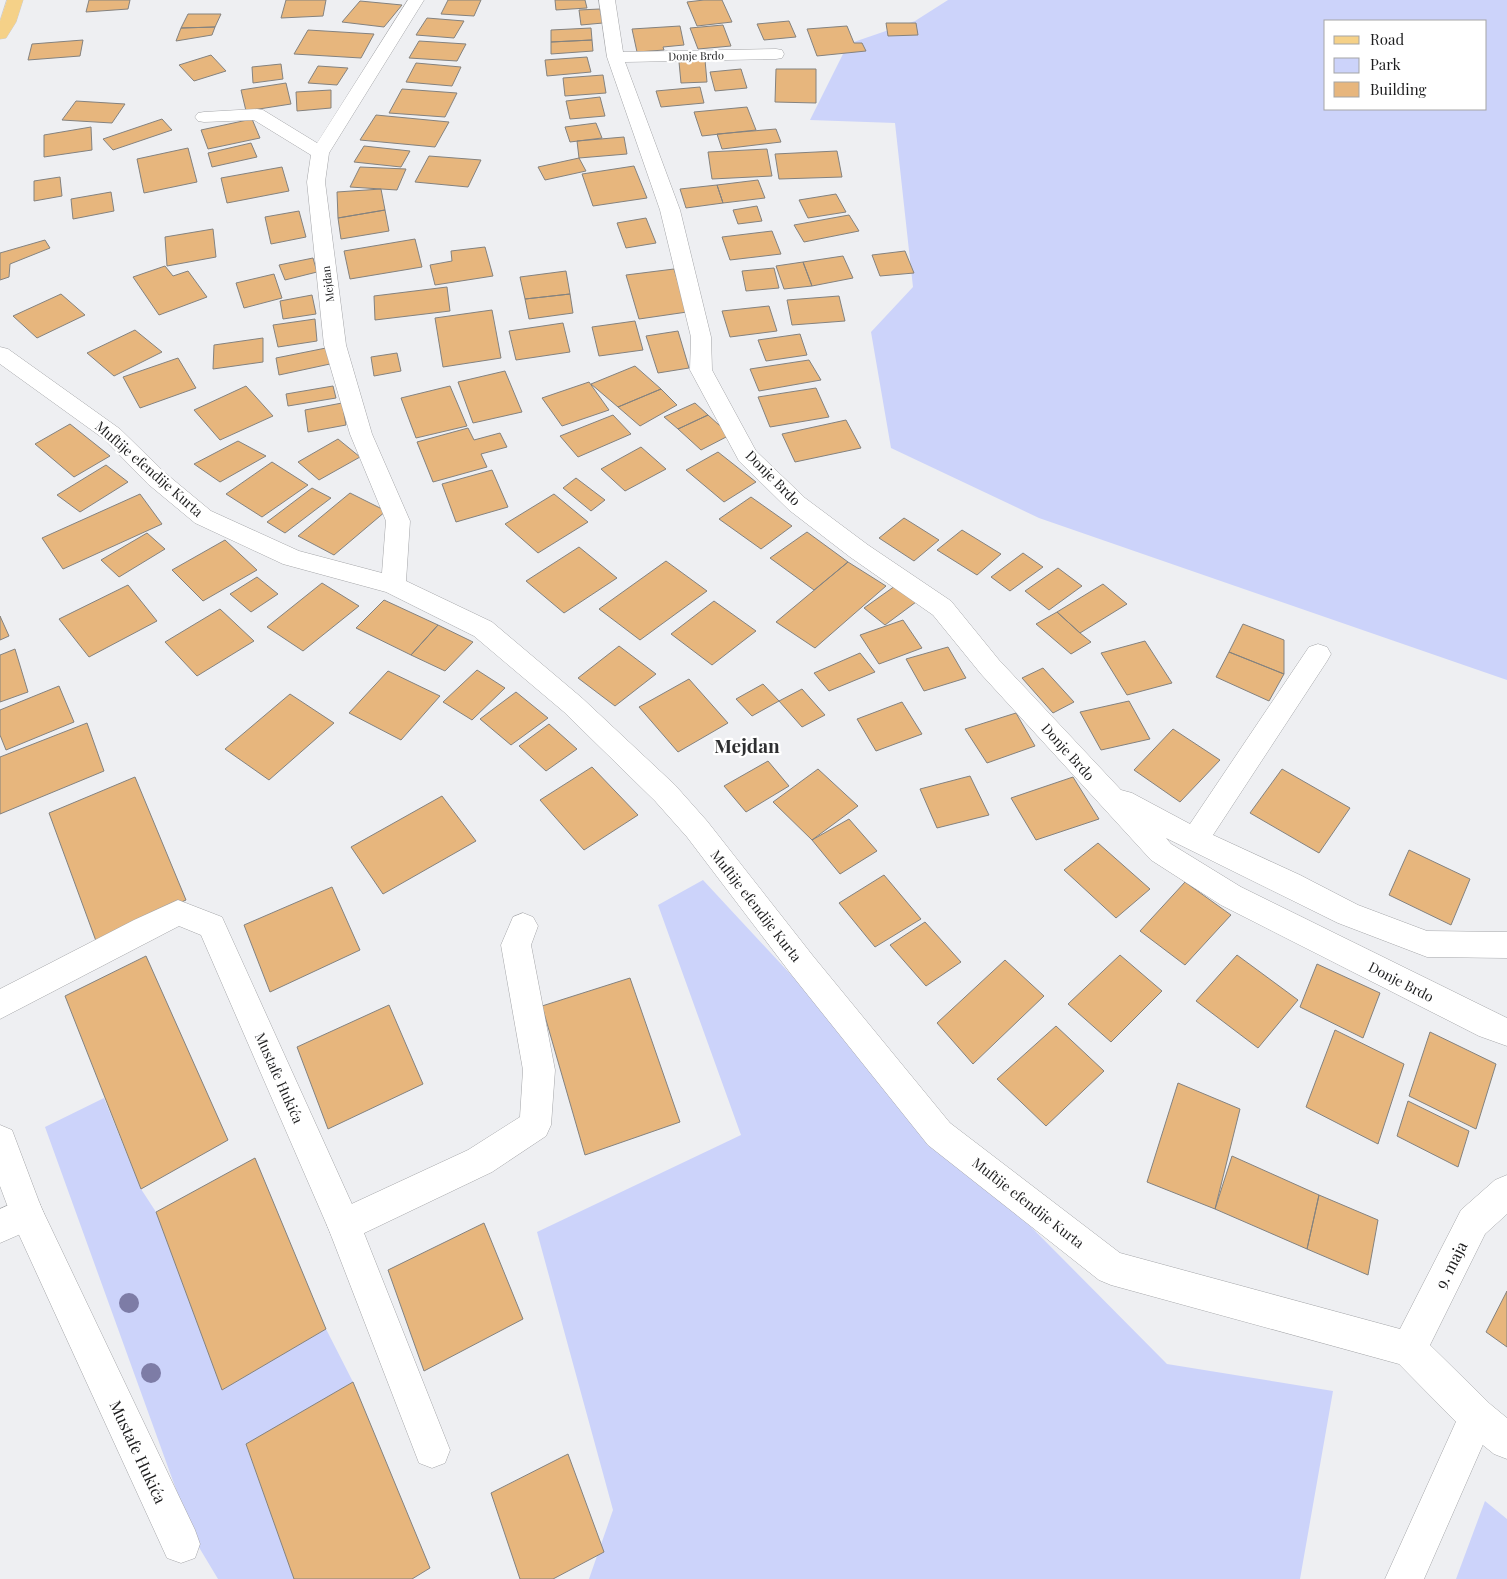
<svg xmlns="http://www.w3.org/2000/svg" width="1507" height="1579" font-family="'Playfair Display',serif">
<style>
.green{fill:#ccd3fa;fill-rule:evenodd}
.building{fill:#e7b67d;stroke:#84827f}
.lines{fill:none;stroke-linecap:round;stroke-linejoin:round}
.lane-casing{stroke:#a5a6a9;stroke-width:1}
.street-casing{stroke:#a5a6a9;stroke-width:1}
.primary-casing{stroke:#cdcdce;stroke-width:1}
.lane{fill:#fff;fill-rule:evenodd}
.street{fill:#fff;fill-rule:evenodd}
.primary{fill:#f5d188;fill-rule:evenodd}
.tree{fill:#7d7ca6}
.labels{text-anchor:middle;stroke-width:4.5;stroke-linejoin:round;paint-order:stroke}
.far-street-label{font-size:11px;fill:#1d1d1e;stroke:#fff}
.street-label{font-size:14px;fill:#1d1d1e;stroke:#fff}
.near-street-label{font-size:16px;fill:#1d1d1e;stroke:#fff}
.district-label{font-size:19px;font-weight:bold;fill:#2e2f31;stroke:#fff}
</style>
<rect width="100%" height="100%" fill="#eeeff2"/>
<path class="green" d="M948,0h559v680l-468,-162 -148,-70 -20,-116 42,-45 -18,-164 -85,-3 38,-76 67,-23zM1326,21h160v88h-160z
M703,880l236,254 228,230 166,27 -33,188h-711l24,-69 -76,-278 204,-97 -83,-230z
M104,1098l37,91 15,23 66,178 104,-61 27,53 -107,63 48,134h-76l-24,-40 -149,-412z
M1485,1501l22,18v60h-51z"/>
<path class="building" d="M89,0h41l-2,9 -42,3z
M286,0h40l-3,16 -42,2z
M448,0h33l-7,16 -33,-2z
M555,0h30l2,8 -31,2z
M704,0h18l10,22 -35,4 -10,-24z
M360,1l42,4 -18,22 -42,-5z
M600,9l3,14 -22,2 -2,-15z
M188,14h33l-6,13 -34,1z
M427,18l37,3 -10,17 -38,-3z
M789,21l7,16 -32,3 -7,-16z
M886,23h30l2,12 -30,1z
M723,25l8,21 -33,3 -8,-21z
M680,26l4,19 -21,2 1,3 -27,2 -5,-23z
M847,26l7,17h8l4,8 -49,5 -10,-27z
M215,27l-3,8 -36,6 5,-13z
M591,28l1,12 -41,2v-12z
M308,30l66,4 -13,24 -67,-4z
M83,40l-3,16 -52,4 4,-16z
M592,40l1,11 -42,3v-12z
M419,41l47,3 -9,17 -48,-3z
M211,55l15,16 -32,10 -15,-16z
M587,57l4,15 -44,4 -2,-16z
M705,60l2,22 -26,1 -2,-21z
M416,63l45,4 -9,19 -46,-4z
M281,64l2,15 -30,4 -1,-16z
M318,66l30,2 -11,17 -29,-2z
M741,69l6,19 -32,3 -5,-19z
M776,69h40v34l-41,-1z
M603,75l3,18 -41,3 -2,-18z
M286,83l5,21 -45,7 -5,-21z
M700,87l4,16 -43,4 -5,-16z
M402,89l55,4 -12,24 -56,-4z
M331,90v18l-34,3 -1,-19z
M600,97l5,19 -35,3 -4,-18z
M76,101l49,3 -13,19 -50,-3z
M747,107l9,23 -54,6 -8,-24z
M376,115l73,7 -14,25 -75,-7z
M162,119l10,11 -59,20 -10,-11z
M252,119l8,19 -52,11 -7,-19z
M596,123l6,15 -32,4 -5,-15z
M91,127l1,23 -48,7v-22z
M776,129l5,13 -59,7 -5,-15z
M624,137l3,17 -48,4 -2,-17z
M251,143l6,14 -45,10 -4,-14z
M364,146l46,5 -9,16 -47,-5z
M188,148l9,34 -53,11 -7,-34z
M767,149l5,27 -60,3 -4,-27z
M837,151l5,26 -63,2 -4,-25z
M429,156l52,4 -13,27 -53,-5z
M579,158l7,13 -41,9 -7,-13z
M634,166l13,32 -54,8 -11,-32z
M282,167l7,24 -62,12 -6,-25z
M360,167l46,2 -9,21 -47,-3z
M60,177l2,19 -28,5v-20z
M758,180l7,18 -42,5 -6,-18z
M717,185l6,18 -37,5 -6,-19z
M381,189l4,21 -47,8 -1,-26z
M111,192l3,19 -41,8 -2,-20z
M836,194l10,18 -38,6 -9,-18z
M757,206l5,15 -24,3 -5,-14z
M385,210l4,21 -48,8 -3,-21z
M299,211l7,26 -35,7 -6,-27z
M849,215l10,16 -55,11 -10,-17z
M646,218l10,25 -30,5 -9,-25z
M213,229l3,28 -49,9 -2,-29z
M772,231l9,23 -51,6 -8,-23z
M415,239l7,28 -72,12 -6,-28z
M45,240l5,8 -40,16 -1,13 -9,3v-27z
M485,247l8,29 -58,9 -5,-20 22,-4 -1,-10z
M905,251l9,22 -34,3 -8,-21z
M843,256l10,22 -41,8 -9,-24z
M313,258l4,14 -32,8 -6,-15z
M803,262l9,24 -28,3 -8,-23z
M165,266l8,10 15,-5 19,26 -48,18 -26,-38z
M774,268l5,20 -33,3 -4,-20z
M674,269l13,43 -48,7 -13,-44z
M566,271l4,23 -45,5 -5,-22z
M274,274l8,24 -38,10 -8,-25z
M447,287l3,24 -75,9 -1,-24z
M61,294l24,21 -48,23 -24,-22z
M570,294l3,19 -44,6 -4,-20z
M312,295l4,19 -33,5 -3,-18z
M839,296l6,25 -53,4 -5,-25z
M769,306l8,25 -47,6 -8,-26z
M492,310l9,48 -58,9 -8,-49z
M315,319l2,22 -39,6 -5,-22z
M635,321l8,29 -44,6 -7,-29z
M563,323l7,29 -54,8 -7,-29z
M135,330l27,22 -48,24 -27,-23z
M678,331l11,37 -31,5 -12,-37z
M800,334l7,21 -41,6 -8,-21z
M263,338v24l-50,7 1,-24z
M326,348l4,16 -51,11 -3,-17z
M397,353l4,18 -27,5 -3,-19z
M178,358l18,30 -56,20 -17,-31z
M809,360l12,20 -62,11 -9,-22z
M635,366l26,23 -43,18 -27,-23z
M505,371l17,41 -49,11 -15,-41z
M589,382l20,28 -47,16 -20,-28z
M246,386l27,30 -53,24 -26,-30z
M333,386l3,12 -48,8 -2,-12z
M450,386l17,40 -51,12 -15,-40z
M816,388l13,29 -59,10 -12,-30z
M661,389l16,16 -37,21 -22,-19z
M342,403l4,22 -38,7 -3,-22z
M695,403l13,12 -30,14 -14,-12z
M613,415l18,19 -53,23 -18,-21z
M708,415l22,20 -29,15 -23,-21z
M846,420l15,28 -66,14 -13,-28z
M70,424l40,32 -36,21 -39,-33z
M468,428l6,12 26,-7 7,14 -26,7 6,13 -54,15 -16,-40z
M338,439l22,18 -41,23 -21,-18z
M238,441l28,15 -46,26 -26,-18z
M641,447l25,22 -41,22 -24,-22z
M718,452l38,30 -32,20 -38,-32z
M272,462l36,23 -46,32 -36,-23z
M106,465l22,17 -48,30 -23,-17z
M492,470l16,37 -52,15 -14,-38z
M576,478l29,22 -14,11 -28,-23z
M312,488l19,10 -46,35 -18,-11z
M350,493l36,18 -52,44 -36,-19z
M140,494l22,30 -99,45 -21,-31z
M554,494l34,28 -50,31 -33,-29z
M751,497l41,29 -31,23 -42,-30z
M904,518l35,22 -25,21 -35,-23z
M962,530l39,24 -24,21 -40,-25z
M807,532l41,30 -34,28 -44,-32z
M147,533l18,16 -46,28 -18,-17z
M225,540l32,30 -54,31 -31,-31z
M579,547l38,31 -53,35 -38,-32z
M1023,553l20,14 -33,24 -19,-14z
M666,561l41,30 -67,49 -41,-31z
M848,562l38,24 -71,62 -39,-26z
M1058,568l24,18 -33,24 -24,-19z
M257,577l21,17 -27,18 -21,-18z
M322,583l37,23 -56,45 -36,-24z
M1103,584l24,20 -47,29 -23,-21z
M128,585l29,36 -68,36 -30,-38z
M895,586l21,16 -31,23 -21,-17z
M384,600l54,25 -27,30 -55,-27z
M714,601l42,30 -44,34 -41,-31z
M220,609l34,32 -57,35 -32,-34z
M1057,612l23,21 11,9 -20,12 -35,-30z
M0,616l9,20 -9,4z
M903,620l19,28 -43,16 -19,-29z
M1243,624l41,16v34l-55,-22z
M438,625l35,17 -28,29 -34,-16z
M1145,641l27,42 -45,12 -26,-42z
M619,646l37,28 -41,32 -37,-28z
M948,647l18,31 -42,13 -18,-32z
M15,649l13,43 -28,10v-47z
M1229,652l55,22 -15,27 -53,-24z
M860,653l15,19 -46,19 -15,-18z
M1043,668l31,34 -21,11 -31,-35z
M477,670l28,18 -33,32 -29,-18z
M388,671l52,25 -39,44 -52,-27z
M689,679l39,44 -50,29 -39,-45z
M763,684l16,17 -27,15 -16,-17z
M59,686l15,36 -68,28 -6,-15v-25z
M802,689l23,26 -23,12 -23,-26z
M516,692l32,26 -37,27 -31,-26z
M290,694l44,29 -65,57 -44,-31z
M1129,701l21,38 -49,11 -21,-38z
M902,702l20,32 -46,17 -19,-32z
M1016,713l19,33 -48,17 -22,-34z
M87,723l17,48 -104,43v-57z
M549,724l28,25 -31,22 -27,-25z
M1173,729l47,31 -40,42 -46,-32z
M768,761l21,25 -43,26 -22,-26z
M592,767l46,48 -54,35 -44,-50z
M818,769l40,37 -46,34 -39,-38z
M1282,769l68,39 -31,45 -69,-40z
M970,776l19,39 -52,13 -17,-39z
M135,777l51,123 -90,41 -47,-128z
M1073,777l26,42 -63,21 -25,-42z
M442,796l34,45 -93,53 -32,-47z
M849,819l28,32 -37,23 -28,-34z
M1098,843l52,46 -34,29 -52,-48z
M1409,850l61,29 -19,46 -62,-30z
M884,875l37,44 -46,28 -36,-44z
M1185,882l46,33 -46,50 -45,-34z
M332,887l28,63 -90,42 -26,-67z
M925,922l36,40 -35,24 -36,-41z
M1120,955l42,36 -51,51 -43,-38z
M1237,955l61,45 -40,48 -62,-47z
M146,956l82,184 -87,49 -76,-193z
M1005,960l39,36 -71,68 -36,-41z
M1317,964l63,29 -17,45 -63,-31z
M630,978l50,144 -95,33 -43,-149z
M389,1005l34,79 -95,45 -31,-82z
M1056,1026l48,45 -58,55 -49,-47z
M1335,1030l69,34 -26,80 -72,-37z
M1430,1032l66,32 -20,65 -67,-33z
M1178,1083l62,26 -25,100 -68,-27z
M1408,1101l61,30 -11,36 -61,-31z
M1232,1156l87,39 -12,54 -92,-40z
M255,1158l71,171 -104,61 -66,-178z
M1319,1195l59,25 -10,55 -61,-26z
M484,1223l39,96 -99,52 -36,-101z
M1507,1291v56l-21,-15z
M353,1382l77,186 -18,11h-118l-48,-135z
M568,1454l36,98 -51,27h-33l-29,-86z"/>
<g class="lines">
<g class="lane-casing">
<path id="lane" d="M523,913l10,4 5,9 -7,19 24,125 -4,55 -5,11 -54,36 -136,65 -12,5 -12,-5 -5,-12 5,-12 136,-63 52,-33 3,-47 -22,-125 12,-28z
M27,1197l12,5 5,12 -5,12 -39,17v-34z
M1477,1399l13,5 5,13 -71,162h-39l79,-175z"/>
</g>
<g class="street-casing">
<path id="street" d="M408,0h16l-95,153 -4,29 21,163 26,89 38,87 -4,60 86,41 90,76 93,87 32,36 106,135 137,167 170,130 280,76 61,-119 34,-30 12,-5v39l-22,20 -55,111 60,59 17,14v41l-13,-5 -30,-24 -65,-66 -288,-79 -12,-5 -171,-135 -137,-171 -104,-137 -32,-36 -91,-89 -90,-76 -88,-44 -103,-28 -88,-41 -47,-39 -44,-45 -104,-75v-17l8,2 112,80 44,43 47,39 88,40 83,22 4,-52 -36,-87 -26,-89 -17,-163 4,-27 -57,-35 -50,2 -6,-1 -3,-4 3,-4 6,-1 53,-3 6,1 54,33z
M599,0h16l8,52 153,-3 6,1 2,4 -2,4 -6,1 -151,3 55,148 31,127 1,33 44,81 49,47 63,47 83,56 48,59 122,130 11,3 58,31 119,-177 9,-3 9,3 4,7 -4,7 -114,174 87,40 58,30 69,26 80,1v26l-80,-1 -89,-34 -172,-85 5,6 70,43 266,131v28l-28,-10 -258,-131 -70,-45 -170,-186 -48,-59 -83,-58 -61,-47 -50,-49 -49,-91 1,-33 -31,-127 -53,-153z
M178,900l44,17 134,296 94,237 -5,13 -13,5 -13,-5 -90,-233 -128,-295 -22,-9 -179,93v-30l134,-69z
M0,1125l12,5 29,77 154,323 5,14 -5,14 -14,5 -14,-5 -152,-332 -15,-40z"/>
</g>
<g class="primary-casing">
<path id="primary" d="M7,0h16l-7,22 -10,16 -6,1v-18z"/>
</g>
<use href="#lane" class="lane"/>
<use href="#street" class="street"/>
<use href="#primary" class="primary"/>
</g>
<g class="tree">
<circle cx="129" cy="1303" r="10"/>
<circle cx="151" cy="1373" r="10"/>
</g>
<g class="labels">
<g class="far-street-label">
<text transform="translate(696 56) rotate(-1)" y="4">Donje Brdo</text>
<text transform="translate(328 284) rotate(-97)" y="4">Mejdan</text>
</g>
<g class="street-label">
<text transform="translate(149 469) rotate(41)" y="5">Muftije efendije Kurta</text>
<text transform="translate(773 478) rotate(45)" y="5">Donje Brdo</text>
<text transform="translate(1068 752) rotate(48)" y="5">Donje Brdo</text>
<text transform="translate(756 906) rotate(52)" y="5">Muftije efendije Kurta</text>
<text transform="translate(1401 982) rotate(27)" y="5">Donje Brdo</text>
<text transform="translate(279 1078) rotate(66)" y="5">Mustafe Hukića</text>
<text transform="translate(1028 1203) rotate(38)" y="5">Muftije efendije Kurta</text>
</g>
<g class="near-street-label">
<text transform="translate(1451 1265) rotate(-63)" y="6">9. maja</text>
<text transform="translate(138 1452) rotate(65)" y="6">Mustafe Hukića</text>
</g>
<g class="district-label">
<text x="747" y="753">Mejdan</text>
</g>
</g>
<rect x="1324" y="20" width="162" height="90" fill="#ffffff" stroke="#a5a5a5"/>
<rect x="1334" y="36" width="25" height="8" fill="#f5d188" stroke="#a5a5a5"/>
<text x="1370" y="45" font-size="15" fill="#1d1d1e">Road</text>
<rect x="1334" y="58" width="25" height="15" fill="#ccd3fa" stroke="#a5a5a5"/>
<text x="1370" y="70" font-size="15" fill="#1d1d1e">Park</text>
<rect x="1334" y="82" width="25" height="15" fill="#e7b67d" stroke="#a5a5a5"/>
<text x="1370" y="95" font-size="15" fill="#1d1d1e">Building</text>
</svg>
